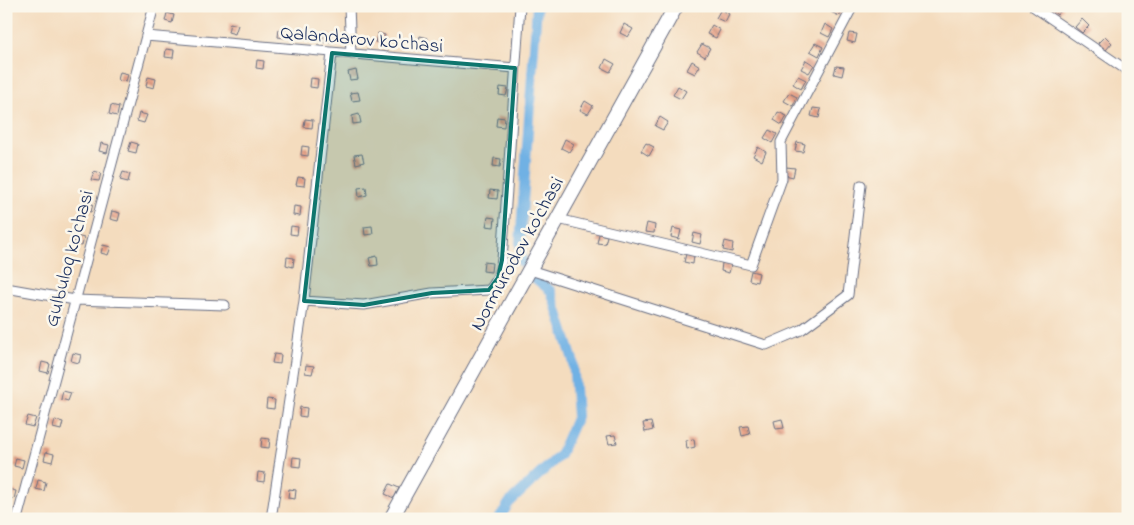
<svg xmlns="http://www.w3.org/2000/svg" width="1134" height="525" font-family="'Indie Flower',sans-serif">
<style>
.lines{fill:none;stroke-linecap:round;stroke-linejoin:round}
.canal{stroke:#70b1e4;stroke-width:10}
.building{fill:url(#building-back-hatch)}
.street-casing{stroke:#676c80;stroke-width:11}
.primary-casing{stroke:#676c80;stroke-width:16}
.street{stroke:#fff;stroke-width:9}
.primary{stroke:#fff;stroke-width:14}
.marked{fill:#0f766e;fill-opacity:0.2;stroke:#0f766e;stroke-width:4;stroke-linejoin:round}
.labels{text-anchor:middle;stroke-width:5;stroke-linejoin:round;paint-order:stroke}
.street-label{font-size:20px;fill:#1b2f5e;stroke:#fbf7ec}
</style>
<defs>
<pattern id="building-back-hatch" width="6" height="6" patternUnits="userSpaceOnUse" patternTransform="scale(1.25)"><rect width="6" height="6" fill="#eaa58a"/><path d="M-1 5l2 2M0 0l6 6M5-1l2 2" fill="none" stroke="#bd8774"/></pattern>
</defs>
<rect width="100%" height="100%" fill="#fbf7ec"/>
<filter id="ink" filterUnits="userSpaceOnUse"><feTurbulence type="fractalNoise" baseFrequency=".02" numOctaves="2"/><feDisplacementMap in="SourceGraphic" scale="10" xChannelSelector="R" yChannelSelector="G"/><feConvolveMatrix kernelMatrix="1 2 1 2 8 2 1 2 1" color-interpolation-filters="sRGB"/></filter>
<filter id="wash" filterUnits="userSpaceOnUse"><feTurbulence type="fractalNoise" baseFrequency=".0096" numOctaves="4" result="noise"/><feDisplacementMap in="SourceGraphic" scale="20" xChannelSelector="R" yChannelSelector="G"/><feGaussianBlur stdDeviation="1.12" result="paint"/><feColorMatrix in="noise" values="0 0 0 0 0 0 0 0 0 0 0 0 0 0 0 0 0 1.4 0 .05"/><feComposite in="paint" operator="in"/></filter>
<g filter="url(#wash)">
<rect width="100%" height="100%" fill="#f4dcbe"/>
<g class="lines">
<path class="canal" d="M522,262l-2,-18 17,-238
M499,519l10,-16 51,-48 17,-39 -4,-56 -22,-69 -16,-13"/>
</g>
<g id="blocks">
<path class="building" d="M834,6l10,2 -5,8 -8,-4z
M1051,6h11l1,2 -6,7 -8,-7z
M721,9l8,5 -4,8 -9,-4z
M167,13l7,2 -2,8 -7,-2z
M1082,19l7,7 -7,7 -7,-6z
M230,23l8,2 -3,9 -7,-2z
M624,24l9,5 -5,8 -8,-4z
M825,24l8,5 -4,8 -8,-4z
M712,25l8,5 -4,8 -9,-4z
M279,29l7,1 -1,8 -7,-1z
M378,33l7,2 -2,9 -8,-2z
M849,33l8,1 -2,9 -8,-2z
M324,34l8,1 -1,8 -8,-1z
M420,36l8,2 -2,9 -8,-2z
M1105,36l7,7 -6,7 -8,-7z
M815,43l8,4 -4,9 -9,-5z
M702,44l8,4 -5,9 -8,-5z
M166,49l8,1 -1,8 -8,-1z
M606,59l9,5 -5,8 -8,-4z
M257,60l7,1 -1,8 -7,-1z
M806,60l8,5 -5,8 -8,-4z
M692,61l8,5 -5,8 -8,-4z
M836,66l8,1 -2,9 -8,-2z
M356,70l2,9 -8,1 -2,-8z
M120,72l8,2 -2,8 -8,-2z
M798,76l8,4 -5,9 -8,-5z
M148,77l8,2 -2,9 -8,-2z
M311,78l7,1 -1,9 -7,-1z
M678,86l8,5 -5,8 -8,-4z
M500,87l8,1 -2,8 -7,-1z
M358,92l2,8 -8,1 -2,-8z
M789,93l8,4 -4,9 -9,-5z
M585,101l8,5 -5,8 -8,-4z
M111,105l8,2 -2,9 -8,-2z
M813,108l8,1 -2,9 -8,-2z
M778,112l9,4 -5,9 -8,-5z
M139,113l8,2 -3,8 -7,-2z
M359,114l2,9 -8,1 -1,-8z
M497,117l8,1 -1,9 -8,-1z
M660,117l8,5 -5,8 -8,-4z
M305,119l8,1 -1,8 -8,-1z
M769,130l8,4 -5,9 -8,-5z
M565,139l9,5 -5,8 -8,-4z
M131,142l7,2 -2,9 -8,-2z
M797,142l8,2 -2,8 -8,-1z
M101,143l8,2 -2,8 -8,-2z
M646,143l8,4 -5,9 -8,-5z
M302,146l7,1 -1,9 -7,-1z
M758,147l8,5 -4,9 -9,-5z
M362,154l2,8 -8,2 -2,-9z
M494,158l7,1 -1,8 -7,-1z
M786,167l9,1 -2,9 -8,-2z
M94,171l7,2 -2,8 -8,-1z
M123,172l7,2 -2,8 -8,-2z
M298,177l7,1 -1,8 -8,-1z
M366,187l1,8 -8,2 -1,-9z
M490,190l8,1 -1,8 -8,-1z
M85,202l8,2 -2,8 -8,-2z
M294,206l7,1 -1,9 -7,-1z
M112,211l8,2 -2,8 -8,-2z
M488,217l7,1 -1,9 -8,-1z
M647,223l8,2 -1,8 -9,-1z
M291,226l7,1 -1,8 -7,-1z
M372,226l1,8 -8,1 -1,-8z
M673,228l8,2 -2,9 -8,-2z
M694,233l8,2 -2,9 -8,-2z
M599,234l8,2 -2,8 -8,-1z
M76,236l8,2 -2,8 -8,-2z
M725,241l8,2 -1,9 -9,-2z
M103,245l8,2 -3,8 -7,-2z
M686,254l8,1 -1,9 -9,-2z
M377,256l1,9 -7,1 -2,-8z
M287,257l7,1 -1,9 -7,-2z
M484,262l8,1 -1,9 -8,-1z
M722,263l9,2 -2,8 -8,-2z
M751,271l8,2 -2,9 -8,-2z
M73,353l8,2 -2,8 -8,-2z
M274,354l7,1 -1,9 -8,-1z
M42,362l8,2 -2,9 -8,-2z
M306,365l8,1 -2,8 -7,-1z
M63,391l8,2 -3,8 -7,-2z
M267,399l8,1 -1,9 -8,-1z
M300,407l7,1 -1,9 -7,-1z
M28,416l8,2 -3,9 -8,-2z
M782,419l2,9 -8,1 -2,-8z
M55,420l8,2 -2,8 -8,-2z
M651,422l2,8 -8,2 -2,-9z
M748,426l2,8 -8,2 -2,-9z
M615,435l2,8 -8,1 -2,-8z
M262,438l8,1 -1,9 -8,-1z
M694,439l1,8 -8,2 -1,-9z
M46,452l8,2 -2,8 -8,-2z
M293,457l8,1 -1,9 -8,-1z
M16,458l8,2 -2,8 -8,-2z
M258,472l7,1 -1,9 -7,-1z
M38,480l8,2 -2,9 -8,-2z
M390,484l9,4 -5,10 -9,-4z
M8,489l8,2 -2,8 -8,-2z
M289,489l7,1 -1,9 -7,-1z"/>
</g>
</g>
<g filter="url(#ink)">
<use href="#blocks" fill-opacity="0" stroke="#676c80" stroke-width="1"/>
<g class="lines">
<g class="street-casing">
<path id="street" d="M349,6l2,48
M1034,7l94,64
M146,36l369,32
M558,219l193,46 31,-86 -1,-37 72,-136
M530,270l236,75 35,-15 47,-35 13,-110
M6,288l69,12 150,5
M304,301l60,4 68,-12 57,-3c9,-8 10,-19 13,-30l18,-254
M17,519l137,-513
M271,519l33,-218 28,-248"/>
</g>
<g class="primary-casing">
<path id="primary" d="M391,519l285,-513"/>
</g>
<use href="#street" class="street"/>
<use href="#primary" class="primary"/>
</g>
</g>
<path class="marked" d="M332,53l183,15 -13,192 -4,18 -9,12 -57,3 -68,12 -60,-4z"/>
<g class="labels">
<g class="street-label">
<text transform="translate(362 38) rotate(5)" y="7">Qalandarov ko'chasi</text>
<text transform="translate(516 253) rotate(-61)" y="7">Normurodov ko'chasi</text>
<text transform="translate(68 258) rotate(-75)" y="7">Gulbuloq ko'chasi</text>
</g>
</g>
<rect width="1134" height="525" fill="none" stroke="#fbf7ec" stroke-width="25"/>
</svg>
